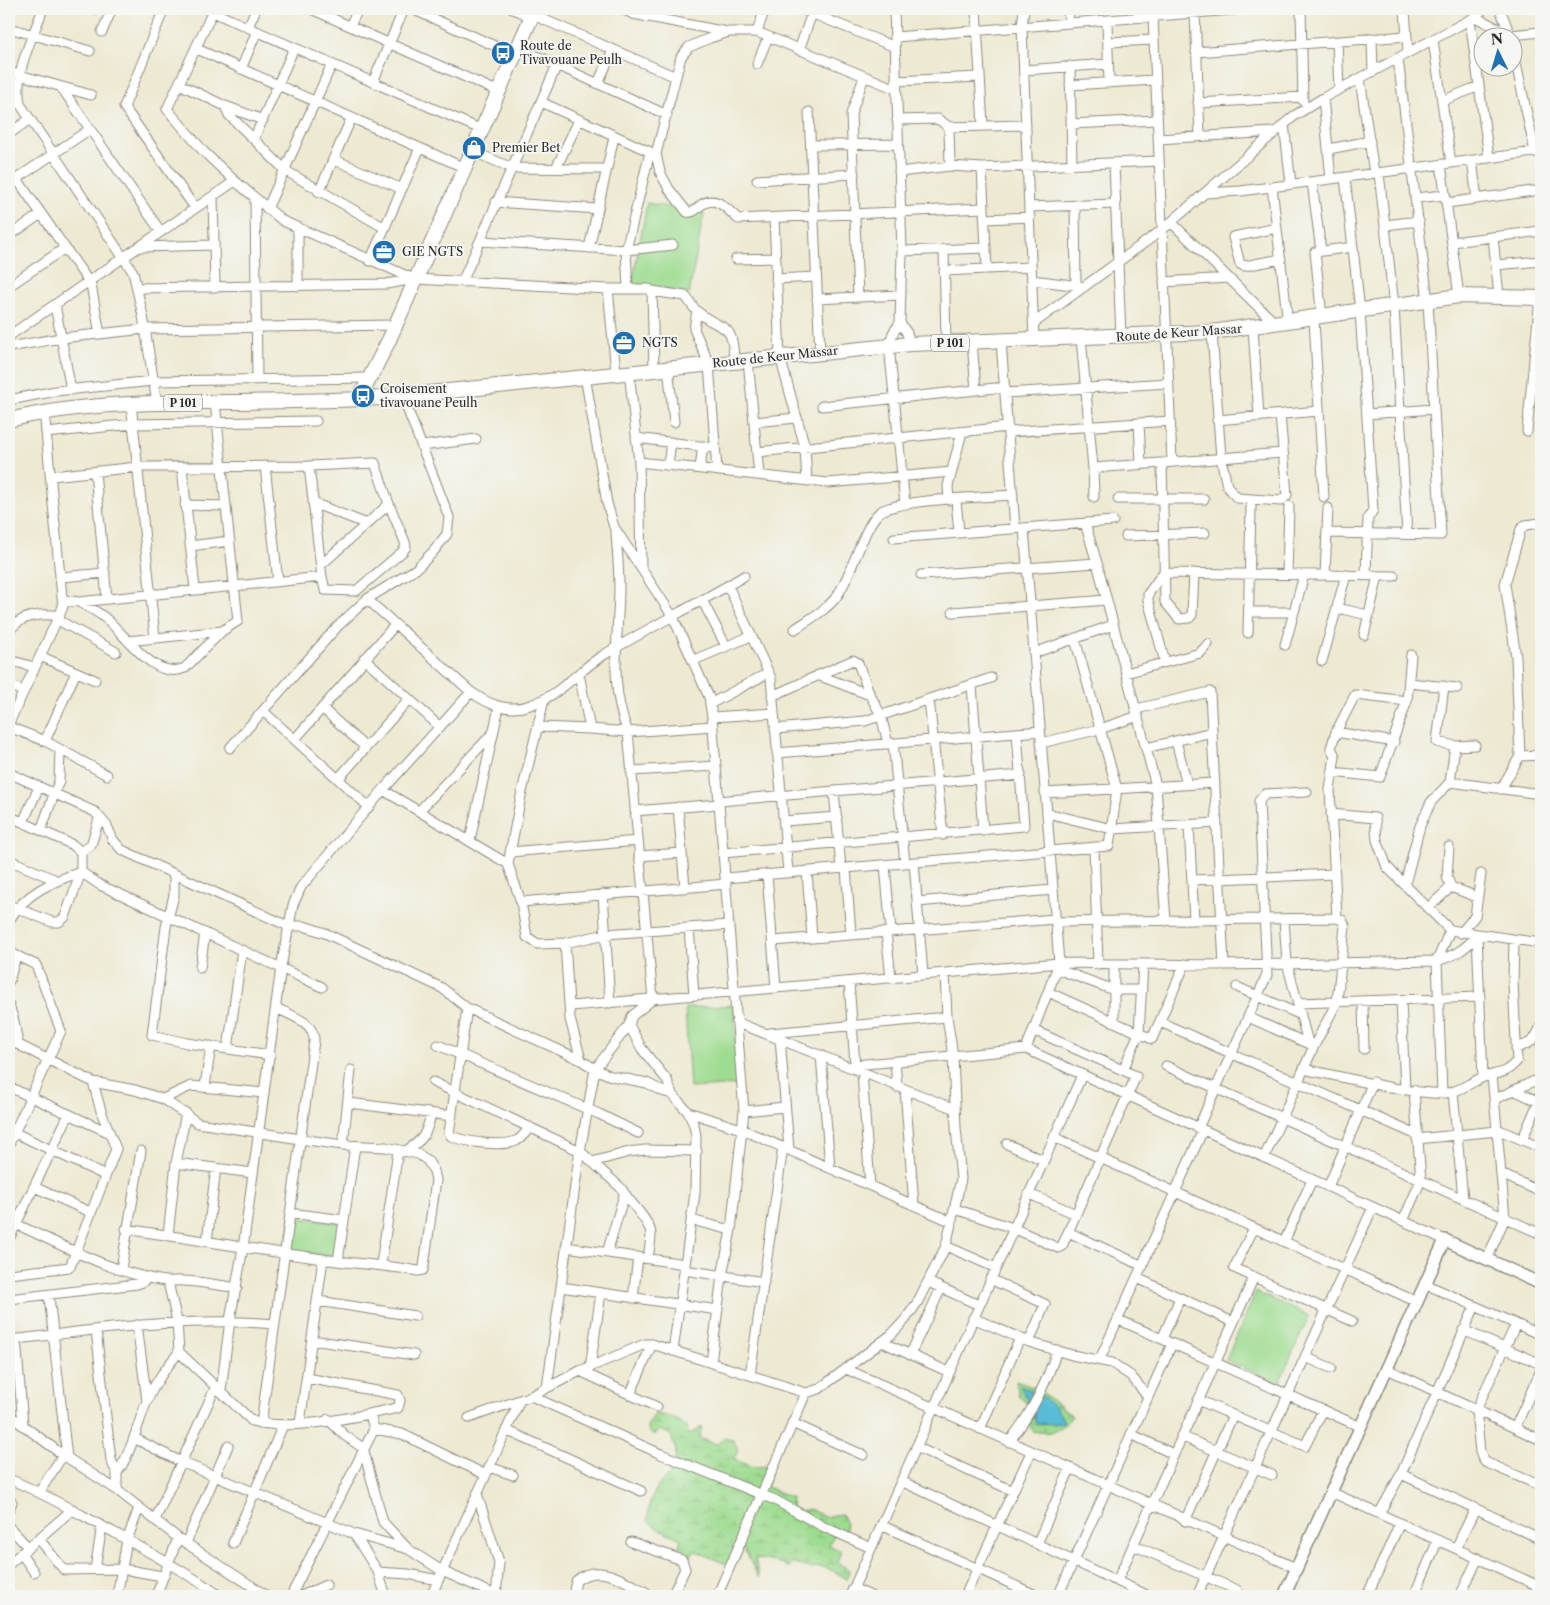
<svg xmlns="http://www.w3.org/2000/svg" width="1550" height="1605" font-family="'Libre Caslon Text',serif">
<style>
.wetland{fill:url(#wetland-marsh);stroke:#64845e}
.garden{fill:#9edc90;stroke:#64845e}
.water{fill:#59bcd7;stroke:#427481}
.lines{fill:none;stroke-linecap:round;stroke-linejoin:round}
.street-casing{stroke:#8c8a7e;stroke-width:11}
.secondary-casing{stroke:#8c8a7e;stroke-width:14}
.primary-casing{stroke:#8c8a7e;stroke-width:16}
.street{stroke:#fff;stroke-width:9}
.secondary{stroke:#fff;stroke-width:11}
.primary{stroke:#fff;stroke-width:14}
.labels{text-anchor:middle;stroke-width:4;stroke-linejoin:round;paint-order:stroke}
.shield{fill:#f6f6f2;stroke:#686867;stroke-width:1}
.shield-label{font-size:11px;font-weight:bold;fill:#2b2b2b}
.poi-label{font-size:12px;fill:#2b2b2b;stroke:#f6f6f2;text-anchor:start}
.street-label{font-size:12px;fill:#2b2b2b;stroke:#f6f6f2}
</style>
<defs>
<pattern id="wetland-marsh" width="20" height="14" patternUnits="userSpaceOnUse" patternTransform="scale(1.25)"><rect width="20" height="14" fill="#9edc90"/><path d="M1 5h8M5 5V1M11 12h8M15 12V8" fill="none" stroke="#88bd7c"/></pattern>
</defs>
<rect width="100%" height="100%" fill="#f6f6f2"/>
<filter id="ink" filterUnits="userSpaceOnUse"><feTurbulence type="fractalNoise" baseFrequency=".02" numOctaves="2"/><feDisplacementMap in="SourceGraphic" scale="10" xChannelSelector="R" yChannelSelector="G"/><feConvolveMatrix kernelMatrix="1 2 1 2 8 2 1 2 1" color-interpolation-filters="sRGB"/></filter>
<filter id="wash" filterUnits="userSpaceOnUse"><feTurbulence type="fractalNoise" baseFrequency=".0096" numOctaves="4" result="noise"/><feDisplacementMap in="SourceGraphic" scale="20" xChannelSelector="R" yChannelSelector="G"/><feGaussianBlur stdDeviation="1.12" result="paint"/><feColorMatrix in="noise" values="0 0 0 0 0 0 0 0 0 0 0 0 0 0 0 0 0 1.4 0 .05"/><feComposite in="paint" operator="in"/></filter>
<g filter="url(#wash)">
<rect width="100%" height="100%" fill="#ede9d2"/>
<path class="wetland" d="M1016,1381l22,8 34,27c-11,15 -21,19 -39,15l-7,-12 2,-14 -9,-9z
M655,1414l16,3 16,9 1,9 14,-8 -3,11 18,6 7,-7 8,2 6,10 -4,11 19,7 18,-1 -4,21 25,11 -1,9 10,4 9,-2 14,8 17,-3 5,9v11l-12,1 -5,10 12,6 -4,11 12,8 -2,9c-11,-6 -23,-16 -35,-10l-21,-6 -4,5 -3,-4 -29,-6 4,20 -16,-31 -5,12 -12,5 -32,-14 -4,8 -14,-4 5,-15 -24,-11 -9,-7c0,-24 8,-35 26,-51l2,-19 -5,-16 -11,-5 -7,5 -5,-4 -1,-5z"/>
<path class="garden" d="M647,203l57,10 -15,81 -57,-10z
M734,1005l5,80 -49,3 -5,-80z
M291,1217l52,6 -4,34 -52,-7z
M1256,1292l53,24 -30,67 -53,-23z"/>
<path class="water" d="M1020,1386c16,6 38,18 44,36 -12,3 -17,1 -28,2l-6,-18z"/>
</g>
<g filter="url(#ink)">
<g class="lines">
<g class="street-casing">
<path id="street" d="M43,9c-11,30 -29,62 -23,95l113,168 10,44 14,87
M93,9h2
M153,9l9,4
M164,9l-40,98 71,101
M206,9l274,120
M214,9l-47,100 37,43 31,29 48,40 131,58
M311,9l186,82
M412,9l101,45
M513,9l17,7
M622,9l11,5 94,18
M801,9l94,38
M894,9l8,242 -2,72 7,10 3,11
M976,9l7,117
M1024,9l-2,18 12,312
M1301,9l2,92
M1405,9l3,44
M1500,9l11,28
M1195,13l5,123
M531,14l145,63
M1153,16l19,446
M1475,17l36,18 30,-3
M1107,20l2,63
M1470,20l19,138
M1068,23l1,-14
M350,26l8,-17
M248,27l8,-18
M9,28l81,23
M102,32l10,-23
M757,32l8,-23
M895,37l350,-28
M1372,38l1,34
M1433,40l18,123
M1337,41l2,49
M1108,42l46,-2
M1512,44l23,108
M517,47l150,68
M197,49l268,119
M799,50l13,-37
M1196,52l211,-16
M757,64l11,-27
M1070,66l2,98
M241,69l16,-38
M1024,70l84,-6
M9,72l82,23
M1360,79l14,94
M896,81l83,-4
M373,82l31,-73
M598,83l15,-33
M179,84l46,22 38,14
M1070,85l85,-5
M61,87l100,145
M896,89l-139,-57h-28l-19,6 -21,9 -8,10 -25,97 4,18 9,17 18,23c7,1 9,-3 14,-7 15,-11 26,4 37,14l246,-11
M1323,98l8,81
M1442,101l37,-15
M541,102l114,52
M1198,103l105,-6
M225,106l4,9 57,56 99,57
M809,112l11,241
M897,120l41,-1 11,8 77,-2
M1071,124l86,-4
M1284,124l7,60
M949,127l1,39
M9,134l21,-15
M254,139l40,-91
M1158,139l116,-7
M811,145l87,-1
M1329,149l41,-8
M472,151l40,17 95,1
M333,159l69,30
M1472,160l5,39
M1114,163l7,174
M1441,164l18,132
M556,168l23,-48
M982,168l5,101
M899,172l51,-6 32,2 177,-7
M1379,173l15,133 13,228
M1345,177l15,134 13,199 -5,8 -2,57
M17,179l74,106 9,49
M757,180l97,-6
M1312,182l9,69
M9,184l81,-55
M1272,187l16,136
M319,192l32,-73
M1205,193l36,-2 300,-40
M213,196l2,91
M1415,198l30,-3
M255,199l2,181
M496,202l102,7
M1447,203l86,-12
M1075,205l1,81
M1029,207l87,-3
M267,209l65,-145
M774,218l6,139 25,90 2,34
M985,219l45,-2
M1171,222l105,102
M1385,225l34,-4
M298,227v59
M1277,228l-44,9 7,27 4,2 37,-7
M9,236l32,-22
M1493,237l6,59
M481,241l145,9 47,-5
M1452,242l89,-11
M140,247l74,-2
M589,248l25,-111
M944,249l2,94
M902,251l84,-3
M736,259l39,-1
M370,261l50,-113
M1496,265l45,-4
M944,271l87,-4
M776,279l40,-2
M1032,280l48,6
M462,282l95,-217
M1164,282l65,-4
M9,286l56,-38
M138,288l248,-4 29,-5 193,10h41l3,2 2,78
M608,289l8,83
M628,289l-2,-39 24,-98
M652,291l33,5c5,5 8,12 13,16 25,21 35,7 36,49
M858,297l-7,-183 13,-37
M817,299l84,-4
M55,305l16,85
M697,311l-3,18 15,35 8,106
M1322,317l-7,-65 38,-5
M1314,319l10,178
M900,323l-7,10 -4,13 16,158
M1034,323l128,-93 132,-114 29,-18 152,-81 8,-8
M1253,328l6,89
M1212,332l9,126 6,28 10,12 44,3 6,-6 -7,-80
M9,336l226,-155
M1081,338l12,130
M1001,341l14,187
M972,342l4,48
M9,347l52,-9 84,-9 250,-4
M748,360l11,115
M668,367l6,55
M629,371l10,91 2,105
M585,376l22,127 7,24 59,90 36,80 3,20 32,394 -13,119 -9,46 -11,87
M1005,393l163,-10
M9,400l47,-9 97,-10 217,-3
M131,403l24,235
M822,406l183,-19
M1367,414l67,-5
M1217,420l102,-9
M754,422l43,-4
M1139,423l2,41
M1527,431l13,-133
M1008,432l162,-11
M46,433l87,-9 183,-3
M636,438l79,10
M422,446l54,-7
M757,452l251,-25
M1221,458l61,-5
M639,462l189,21 124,-11
M1162,463l3,139 14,17 10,-1 3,-3 2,-42
M668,465l3,-23
M265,466l13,115
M309,466l66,-3 14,41 -68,61
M182,467l13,122
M700,468l3,-22
M95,472l12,127
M51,476l87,-9 171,-1 13,111 -243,25 -15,-2
M1094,497l-1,-29 122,-9
M1118,499h86
M949,500l-1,-14 14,-54
M956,500l3,33
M313,503l54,21
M185,505l41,1
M1085,523l12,40 59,223 10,135
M1024,528l35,435 -33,86
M616,532c1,18 3,36 3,54 0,49 -11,100 9,146l25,267 -21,17 -3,9 13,24 25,31 5,14 16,18 6,13 2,11 -1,57 -22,158
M1327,533l114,2 -13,-234 -30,-242
M1126,536l79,-3
M894,538l219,-17
M190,546l40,-5
M1287,574l2,-68
M921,575l176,-12
M1325,575l3,-67
M61,577l44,-4
M322,577l3,13 31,1 46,-39 4,-5 -1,-5 -16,-38
M728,586l43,92 17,194
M367,599l104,93c17,12 35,20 56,14 32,-9 48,-33 75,-50 46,-28 96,-52 142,-80
M702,600l24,46
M79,602c9,5 18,9 26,16 21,16 49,64 80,50l37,-37 16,-10 -23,-219
M1337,608l31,7
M953,612l154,-12
M1249,612h45
M9,616l4,10
M58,620l58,32
M795,629c13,-9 32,-19 42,-33 15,-21 27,-72 43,-84 19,-13 106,-15 133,-17
M9,631c12,-16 32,-18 51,-15
M1248,633l3,-127
M1364,635l14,-59
M128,641l94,-10
M1285,645l19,-70
M1034,653l79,-28
M40,656l55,24
M364,658l76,69
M9,660l25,7
M694,660l57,-24
M1322,661l24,-86
M1165,662l-17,-62v-6l15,-21 231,3
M1126,673l74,-20 8,-9
M579,674l11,55 38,3 85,-6
M818,675l52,20 11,20 7,29
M1409,683l48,5
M9,684l14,8
M972,685l11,146
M1444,686l-7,56 18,4 20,-1
M772,696l81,-36 5,3 12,32
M929,699l14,136
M544,700l-23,96 -13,68 13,38 6,35 11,7 27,-1 41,-9 123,-9
M710,704l58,-31
M322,708l43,39
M1136,709l74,-17 14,273
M263,711l106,96
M712,717l62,-4
M9,723l54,-116 -19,-196
M9,727l36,14 62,34
M539,727l51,2
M775,729l90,-8 126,-43
M1336,732l58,10
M295,739l100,-114
M45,741l31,-69
M1176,741l11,43
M893,743l12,120
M1041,743l59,-14 38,-13
M230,748l107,-121 30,-28 49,-30 17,-17 14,-18 2,-17 -47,-122
M1146,748l66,-16
M777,753l263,-22
M1520,756l21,-1
M631,771l85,-5
M1332,772l48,5 27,-76 4,-46
M9,773l86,39 12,14 6,14 9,10 166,76h16l21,7 117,55 25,20 114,52 14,9 16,7 36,7 15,8 10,3
M338,779l71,-80
M1450,782l91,12
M1501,789l19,-33 -4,-99 -11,-73 16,-55 4,-4 16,-2
M383,790l125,74
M834,791l7,77
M1045,793l170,-10
M719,801l302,-26
M678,807l7,81
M419,811l74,-78
M635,811l84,-7
M1047,813l65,16 105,-6
M1331,814l44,4 2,22 10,27 63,63 91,13
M9,816l64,29 8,7v20l19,13 222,102
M784,821l53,-4
M23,822l16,-35
M1189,825l5,95
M41,830l18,-49 1,-31
M470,840l29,-133
M1094,847l4,117
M1449,847l-2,30 4,10 26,10
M81,852l10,-7 8,-26
M510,852l128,-11
M723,853l301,-27 -7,-93
M639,856l43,-3
M9,860l47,20
M914,862l9,113
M885,865l6,67
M846,868l5,67
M807,871l5,67
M174,874v21l-8,32 -14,108 35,8 83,12
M767,874l9,114
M725,878l384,-32 8,-57 -42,-150
M1192,880l143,-6
M1405,884l15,-58 11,-24 19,-20 5,-36
M603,894l7,109
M521,902l205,-18
M917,902l136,-12
M9,905l43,17h7l6,-5 16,-45
M1428,908l23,-21
M1337,918l-7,-128 5,-34 -4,-8 5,-16 19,-37 52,6
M1284,919l3,44 21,80
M9,921c14,-27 44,-40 72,-49
M1056,922l281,-4 5,2 3,6 -8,76 -23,44 -50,112
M689,928l5,67
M886,932l5,46
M1461,933l14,-17 6,-42
M773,941l283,-22
M565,943l5,76 11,41
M9,952l27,13 25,66 -52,113
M200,968l5,-35
M1057,969l57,21h28
M9,981l7,-25
M849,982l6,83 -2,3
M1237,987l64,28
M1048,992l104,47 33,-75
M1363,1001l1,48
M1401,1001l4,88
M1298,1003l182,-6
M9,1005l5,16 4,23
M571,1006l488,-43 165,2 213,-4c18,-6 28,-11 40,-26l6,142
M467,1008l-18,125 2,3c14,6 51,11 65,5 5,-2 10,-9 14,-14
M1248,1017l63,28
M736,1022l219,87
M1114,1022v-58
M1160,1022l257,113
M770,1033l177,-16
M780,1038l9,112
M9,1040l84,42 42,8 28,9 35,24 102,16 43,6 43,2 32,7 9,6 7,11 2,9 -12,86 -1,4 -5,1c-31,-6 -63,-7 -95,-12 -65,-9 -131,-20 -197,-30
M438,1045l161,69 39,19
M1516,1048c15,-4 19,-8 25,-22
M228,1049l14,-99
M821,1055l9,113
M895,1061l2,26
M855,1065l171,-16 419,191
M1166,1066l375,168
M1304,1069c30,6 123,30 148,23 11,-3 21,-11 32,-15 16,-5 20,-2 33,-16l-4,-78 1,-43
M1123,1070l16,-37 4,-69
M862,1072l8,114
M433,1082l147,69 41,37c6,12 29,32 30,46 0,8 -2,16 -3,24
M205,1086l6,-40
M9,1087l99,45
M905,1090l9,115
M1514,1090l27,13
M1453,1092l10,107
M1442,1093l-5,-132 13,-31
M163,1099l28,-13 73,7
M1495,1099l46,-21
M349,1103l103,13
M744,1111l41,-4
M688,1112l53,17 211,93
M1198,1128l69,-153 -8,-174 6,-7 42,-2
M1497,1129l44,19
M9,1130l95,45
M1054,1137l363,165
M1417,1139l80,-8
M1522,1140l17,-39
M1007,1144l36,16
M343,1145l8,-75
M404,1152c19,-12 22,-16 27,-38
M592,1162l37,-10 16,-2 52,1
M176,1163l77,10
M1501,1174l40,18
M34,1187l56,25
M1328,1187l45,-105
M1029,1194l47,20
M955,1209l58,19 45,20 4,-2 74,-170 -103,-46
M290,1213l54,7
M691,1220l40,10
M9,1221c50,22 101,52 156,60 6,1 13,-1 19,0 18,1 35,4 53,7
M1403,1221l18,-41 -7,-90
M1254,1228l-20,40 118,53
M1068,1232l75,34
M168,1235l8,-72 10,-50
M9,1239l60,-125
M207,1241l9,-73
M1284,1242l28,-62
M946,1246l50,22
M566,1247l119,17
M607,1253l17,-58
M1487,1259l18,-41 -13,-143
M338,1261l17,-115
M381,1264l17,-113
M121,1269l20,-118
M684,1270l80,12
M9,1274l61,-7 46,-118 -15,-38 -8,-29
M1137,1278l96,44
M990,1279l55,25 -16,38
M928,1282l51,23
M1425,1284l116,51
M561,1287l157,23
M49,1296l18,162
M633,1298l5,-41
M9,1299l128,-15 6,-2 4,-5
M318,1301l97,15
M973,1318l56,24 43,13 40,8 19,13 17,21
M1119,1320l242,107
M1516,1324l-40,86 4,42 5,10 56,24
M137,1325l10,76
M96,1330l15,130 6,13v17
M1463,1330l78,34
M1534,1332l7,-15
M16,1339l7,86
M1162,1339l18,-41
M9,1340c89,-10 174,-24 265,-16
M312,1340l102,15
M882,1342l67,30
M179,1352l73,69c38,11 107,-5 146,-13l2,-7 -2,-6 -91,-17
M910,1355l31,-67
M1305,1357l26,11
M1100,1359l103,-229
M590,1368l11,-75
M846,1369l450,199
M1387,1369l154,71
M580,1371l77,36
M750,1375l33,-228
M547,1388l32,-231 16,-88 34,-44
M221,1391l9,-71 13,-72 38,-281 12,-62 8,-18 82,-97 88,-98
M630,1395l22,-51
M531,1396l130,58 114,46 47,26 49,22
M1198,1400l107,46 18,-36
M9,1415l54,40 54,35 61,48 89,58
M469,1418l62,-22 49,-25 65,-27h7l154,49 13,-4 72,-54 14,-15 12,-17 29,-57 15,-67 -5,-51 -3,-72 -6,-39 -2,-44
M328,1419l16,16 19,13 20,74 25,27
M300,1423l23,-164
M792,1423l71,32
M261,1424l53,-383c1,-19 -22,-25 -38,-33
M1515,1428l26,-58
M374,1429l28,5 84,41
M980,1429l40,-91
M506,1430l135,61
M1131,1434l42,20
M1181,1436l91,39
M134,1438l47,24 173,72 54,15 34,22 56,25
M1009,1442c23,-29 37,-57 48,-92
M916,1447l97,44
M489,1467l24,8
M117,1473c15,-21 20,-48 30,-72 8,-19 19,-33 32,-49l-2,-31 -9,-39
M1401,1474l140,65
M9,1479c37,15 70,35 106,54 35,20 72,39 105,63
M901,1481l248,115
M40,1491l23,-36
M1331,1492l210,95
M477,1494l22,68 -3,34
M9,1509l3,-7
M1379,1514l22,-40 74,-168
M155,1520l61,-134
M1185,1521l48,-106
M881,1525l157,71
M9,1527l19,20
M354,1534l24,38 8,24
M39,1539l25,31 59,-1 39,7
M631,1542l51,18 3,9 -13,27
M186,1543l42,-97
M233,1543l50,-118
M1037,1544l33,-75
M1133,1545l104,45 1,6
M1456,1548l19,-39
M21,1553l13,19
M9,1564l64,-55
M95,1569l7,-43
M378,1572l30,2 30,6
M1117,1581l137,-304
M853,1588l18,8
M117,1596l10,-56 12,-32
M156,1596l22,-58
M291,1596l83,-167 -4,-15
M301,1596l25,-11
M431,1596l89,-196
M573,1596l3,-15c23,-21 55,4 77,15
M717,1596l89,-203
M850,1596l232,-521
M965,1596l66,-144
M1058,1596l114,-252
M1197,1596l176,-389
M1367,1596l33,-73
M1414,1596l24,-56
M1460,1596l18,-38
M1534,1596l7,-17"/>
</g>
<g class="secondary-casing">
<path id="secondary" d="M1284,1596l161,-356 96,44"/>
</g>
<g class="primary-casing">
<path id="primary" d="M359,399l30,-59 146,-331
M9,420c64,-16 130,-17 196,-18 59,0 117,-1 175,-4l530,-54 302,-12 247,-36 82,2"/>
</g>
<use href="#street" class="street"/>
<use href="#secondary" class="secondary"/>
<use href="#primary" class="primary"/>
</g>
</g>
<defs>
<g id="bus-disc" transform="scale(1.25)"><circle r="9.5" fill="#1f6fb2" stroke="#f6f6f2"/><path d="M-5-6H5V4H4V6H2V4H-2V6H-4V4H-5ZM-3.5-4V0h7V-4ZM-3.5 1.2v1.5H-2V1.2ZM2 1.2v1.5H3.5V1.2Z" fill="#fff"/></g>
<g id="shop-disc" transform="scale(1.25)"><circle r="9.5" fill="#1f6fb2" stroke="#f6f6f2"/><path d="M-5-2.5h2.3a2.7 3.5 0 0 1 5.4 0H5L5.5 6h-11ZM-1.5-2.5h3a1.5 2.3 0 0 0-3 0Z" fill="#fff"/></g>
<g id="office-disc" transform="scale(1.25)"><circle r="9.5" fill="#1f6fb2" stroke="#f6f6f2"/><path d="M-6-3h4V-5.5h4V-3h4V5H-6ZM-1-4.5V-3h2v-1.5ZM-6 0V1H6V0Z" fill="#fff"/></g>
</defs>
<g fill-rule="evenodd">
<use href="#bus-disc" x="503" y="53"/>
<use href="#shop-disc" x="474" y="148"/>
<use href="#office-disc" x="384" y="252"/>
<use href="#office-disc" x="624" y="343"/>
<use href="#bus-disc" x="363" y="396"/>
</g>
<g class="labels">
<g class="shield">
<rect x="931" y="334.5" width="38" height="17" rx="4"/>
<rect x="164" y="394.5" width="38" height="17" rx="4"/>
</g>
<g class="shield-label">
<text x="950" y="347">P 101</text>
<text x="183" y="407">P 101</text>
</g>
<g class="poi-label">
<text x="520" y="50">Route de<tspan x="520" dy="14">Tivavouane Peulh</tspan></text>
<text x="492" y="152">Premier Bet</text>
<text x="402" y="256">GIE NGTS</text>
<text x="642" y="347">NGTS</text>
<text x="380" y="393">Croisement<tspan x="380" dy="14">tivavouane Peulh</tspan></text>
</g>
<g class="street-label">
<text transform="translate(1179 333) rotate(-4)" y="4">Route de Keur Massar</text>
<text transform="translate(775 357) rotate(-6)" y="4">Route de Keur Massar</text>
</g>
</g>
<rect width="1550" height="1605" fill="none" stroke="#f6f6f2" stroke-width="30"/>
<g transform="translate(1498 52) rotate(355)"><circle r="24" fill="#f6f6f2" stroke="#a5a5a2"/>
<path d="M0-4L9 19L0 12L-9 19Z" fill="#1f6fb2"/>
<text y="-8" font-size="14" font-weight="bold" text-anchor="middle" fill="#2b2b2b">N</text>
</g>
</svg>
